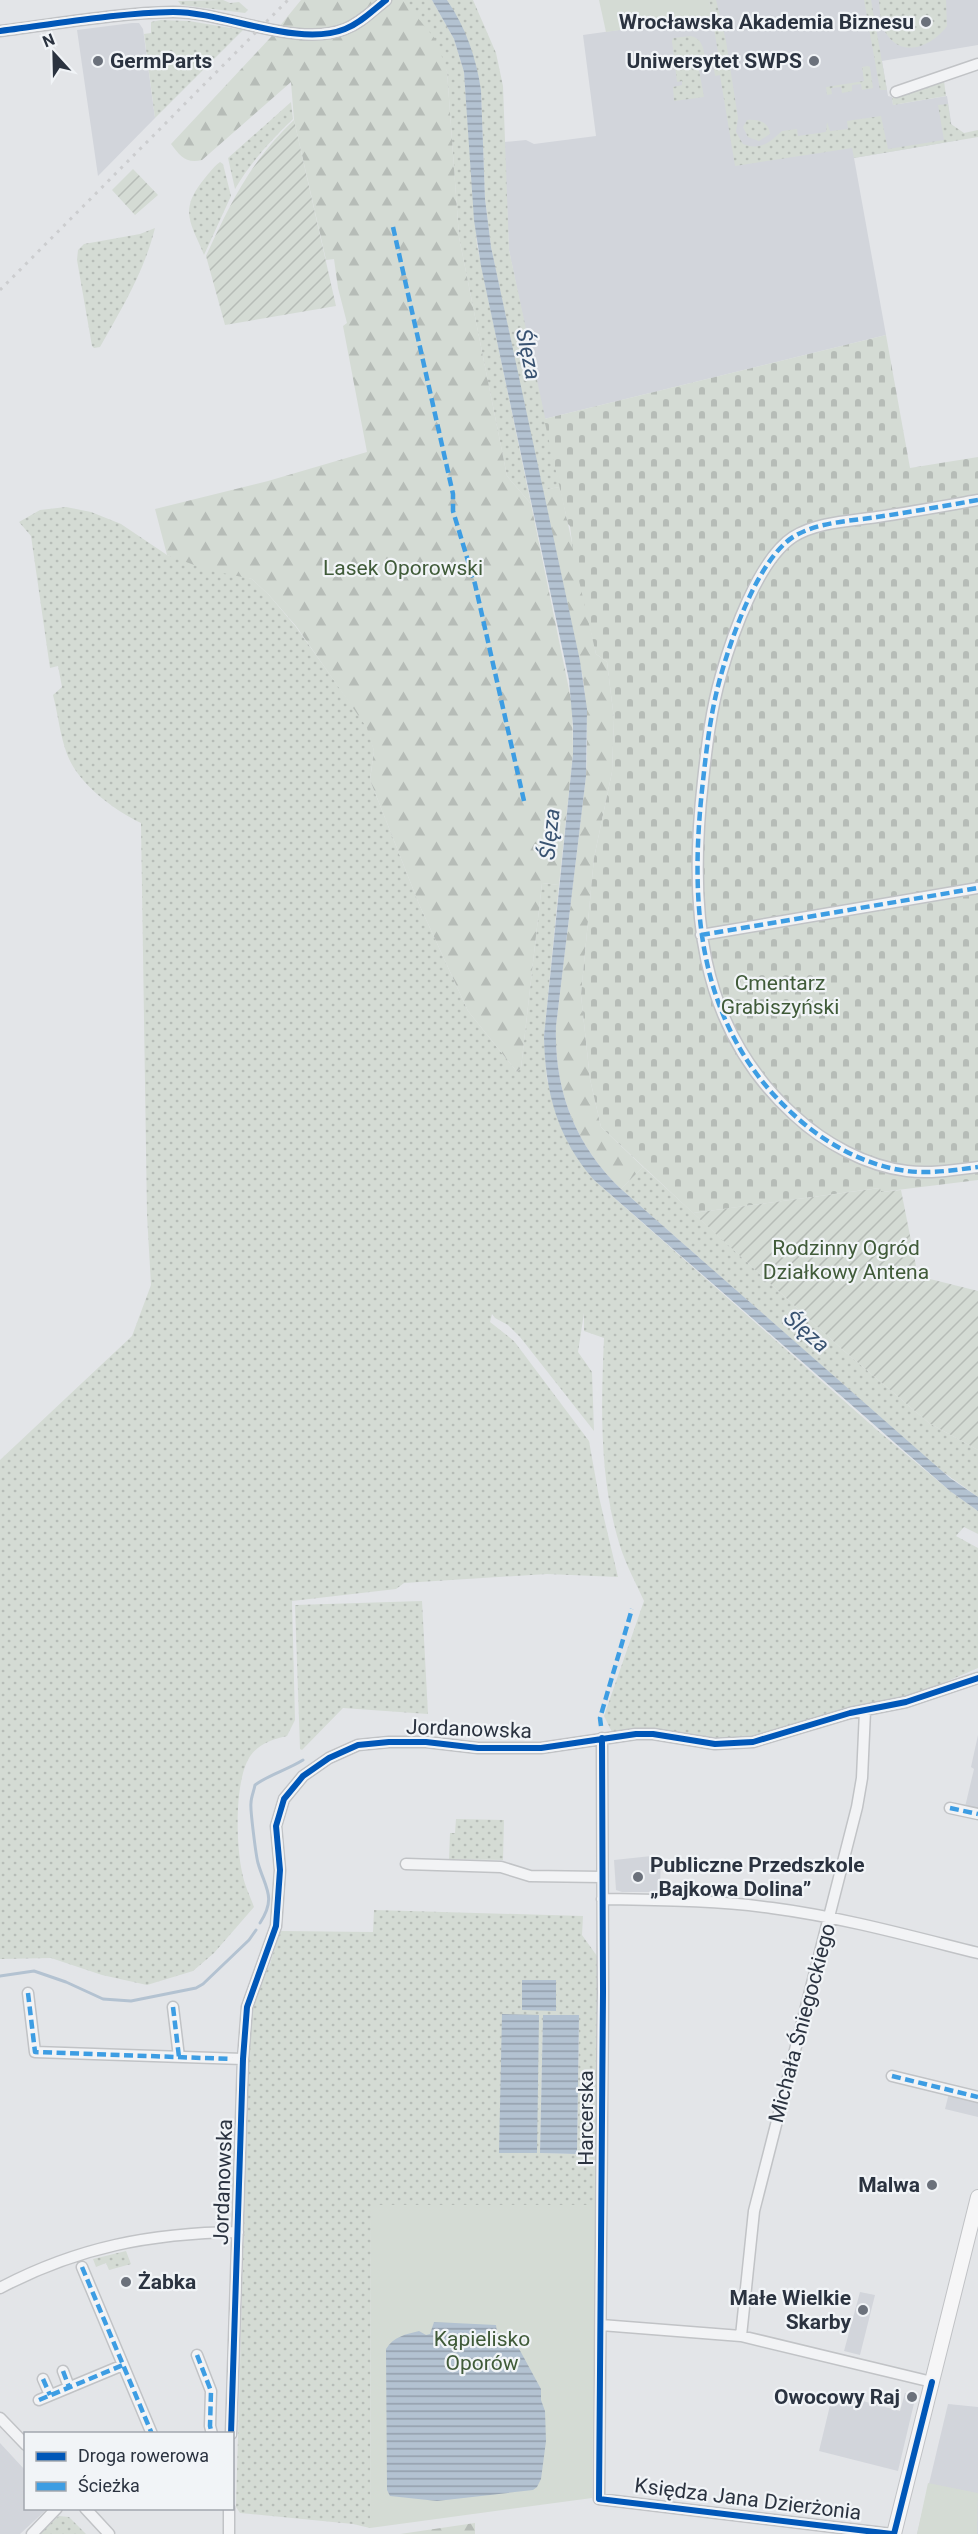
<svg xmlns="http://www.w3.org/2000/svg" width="978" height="2534" font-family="Roboto,sans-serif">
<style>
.built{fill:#d2d5db}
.grass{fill:url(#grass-dots);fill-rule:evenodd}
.forest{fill:url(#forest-firs)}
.cemetery{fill:url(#cemetery-stones)}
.park{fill:#d4dbd4}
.garden{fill:url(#garden-furrows)}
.water{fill:url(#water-rules)}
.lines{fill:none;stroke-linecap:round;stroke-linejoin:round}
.stream{stroke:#b3c2d1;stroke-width:3}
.minor-casing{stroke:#c1c3c6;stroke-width:13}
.major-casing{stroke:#c0c2c5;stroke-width:16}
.minor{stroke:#f2f3f5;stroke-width:10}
.major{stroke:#f6f6f7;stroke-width:14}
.rail{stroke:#cccdcf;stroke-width:3;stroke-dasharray:3 6;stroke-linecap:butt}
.quiet{stroke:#3d9de3;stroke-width:4.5;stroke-dasharray:9 4.5;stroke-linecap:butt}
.cycleway-casing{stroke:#f1f4f7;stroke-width:10}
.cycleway{stroke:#0057b8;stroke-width:6}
.poi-dot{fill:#6b717b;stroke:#f1f4f7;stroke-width:2}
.labels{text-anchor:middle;stroke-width:4.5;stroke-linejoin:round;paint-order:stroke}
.poi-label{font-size:21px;font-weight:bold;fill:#2b3340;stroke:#f1f4f7;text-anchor:end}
.park-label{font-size:21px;fill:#405b39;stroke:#f1f4f7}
.street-label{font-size:21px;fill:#2b3340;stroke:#f1f4f7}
.water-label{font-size:22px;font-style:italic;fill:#385271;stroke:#f1f4f7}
</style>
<defs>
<pattern id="grass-dots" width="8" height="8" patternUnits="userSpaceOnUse" patternTransform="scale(1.5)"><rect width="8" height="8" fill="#d4dbd4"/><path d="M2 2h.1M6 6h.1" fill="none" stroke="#b6bcb7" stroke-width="1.8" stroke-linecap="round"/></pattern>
<pattern id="forest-firs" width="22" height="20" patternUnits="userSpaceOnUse" patternTransform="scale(1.5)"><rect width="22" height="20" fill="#d4dbd4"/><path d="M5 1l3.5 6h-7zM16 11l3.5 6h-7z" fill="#b6bcb7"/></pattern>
<pattern id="cemetery-stones" width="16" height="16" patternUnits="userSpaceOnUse" patternTransform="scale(1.5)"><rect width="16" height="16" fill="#d4dbd4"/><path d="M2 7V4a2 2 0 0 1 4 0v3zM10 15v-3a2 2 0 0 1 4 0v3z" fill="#b6bcb7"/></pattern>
<pattern id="garden-furrows" width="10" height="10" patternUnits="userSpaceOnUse" patternTransform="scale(1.5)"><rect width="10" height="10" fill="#d4dbd4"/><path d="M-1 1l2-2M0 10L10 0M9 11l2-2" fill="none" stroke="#b6bcb7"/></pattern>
<pattern id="water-rules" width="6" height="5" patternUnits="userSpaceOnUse" patternTransform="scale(1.5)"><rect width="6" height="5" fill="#b3c2d1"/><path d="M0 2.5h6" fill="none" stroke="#929eab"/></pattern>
</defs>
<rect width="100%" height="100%" fill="#e3e5e8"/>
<path class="built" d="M709,0h269v45l-96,16 6,35 4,1 1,8 54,-9 7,45 -100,17 32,177 -342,84 -35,-169 -5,-108 22,-2 8,4 62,-8 -13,-101 128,-18z
M132,23h7l4,6 12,89 -57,58 -21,-146z
M978,1735v75l-13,-3 9,-38 -3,-2z
M661,1855l-1,37h-38l-6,-2 -2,-30z
M949,2093l29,7v17l-33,-8z
M860,2292l15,3 -15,60 -16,-4z
M833,2393l67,18 5,-18 11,2 -18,76 -79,-20z
M948,2404l30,3v127h-61z
M0,2443l25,27 1,38 21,1 -27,25h-20z"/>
<path class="grass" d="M223,0l7,3 9,-1 9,8 -3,3 -64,-8 -3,-4z
M403,0h29l22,39 10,33 13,173 54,259 -24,-28 -48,-239 -12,-166z
M447,0h26l23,53 7,33 6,164 51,237 -18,3 -51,-243 -6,-48 -4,-109c-6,-34 -17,-61 -34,-90z
M709,0h7l10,41 12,77 -2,14 7,12c18,7 27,-2 39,-13l15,-2 1,7 28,-4 1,-10 3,9 18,-2 -1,-8 34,-5 7,33 56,-9 -6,-35 10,-1 3,20 13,9 14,-3v7l-124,21 -2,-10 -117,18 -15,-91 -5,1 -3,-22 6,-2z
M864,0h7l16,90h-7z
M879,0h67l1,26c-13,18 -42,33 -59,10 -8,-9 -8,-24 -9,-36z
M161,20l28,1 54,9 -88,88 -11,-84 7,-1v-11z
M691,36c11,3 12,11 14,21l-8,2 7,38 -30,4 -1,-14 9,-2v-4l-5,1 -5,-41 1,-3z
M868,66l2,1 3,21 -11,2 -1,-6 -9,1v6l-10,2 -1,-6 -10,1 1,6 -5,1 -1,-8 38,-6 -2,-14z
M944,81l2,15 -53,9 -1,-7z
M291,102l2,17c-22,21 -43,44 -58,70l-7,-31z
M747,120c11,-1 22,2 23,14l-11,7 -11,-4 -5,-10z
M220,162l3,2 8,32 -27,59c-12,-30 -25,-43 -3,-72 6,-7 11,-15 19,-21z
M155,228c-11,44 -33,80 -55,119l-6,1 -2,-2 -15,-86 1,-10 6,-6 56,-10z
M66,507l25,5 30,12 46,31 85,24 17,16 27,32 72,101 6,23 -4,29 49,124 49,107 49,61 4,-4 21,-185 17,2 -15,151 3,44 47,100 283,250 73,61 28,20v23l-14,-7 -8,9 22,12v120l-63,27 -156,42 -30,3 -80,-10 -37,2 -8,-16 40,-115c-8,-18 -18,-36 -24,-55 -21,-67 -19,-139 -16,-208l-20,-7v-18l-6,39 14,20 2,59 -74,-94 -12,-12 -13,-7 -3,-4 -2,8 24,19 75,100 10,56 19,80 -71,-3 -143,9 -8,6 -104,12 3,119 -8,16c-13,3 -27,7 -36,19 -17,23 -15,90 -9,117 2,12 8,24 12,35l-40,46 -21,18 -46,14 -45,-10 -51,-17 -51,1v-499l132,-124 19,-51 -4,-70 -6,-392c-27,-13 -63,-39 -74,-69 -7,-18 -9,-40 -14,-59l9,-8 -4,-21 -8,2 -19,-132 -12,-14 21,-12z
M643,1167l200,183 86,73 49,27v47l-40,-29 -317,-279z
M422,1601l6,113 -85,-6 -41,42 -2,-1 -5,-144z
M456,1819l48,1 -1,40 -54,-1 1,-26h5z
M374,1910l209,6 -1,19 15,21 -1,249h-225l-1,323 -17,-4 -113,-11 -4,-6 14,-495 12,-40 7,-5 11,-36 93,1zM543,2015l36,1 -2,138 -37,-1z
M126,2251l5,13 -22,6 -3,-7 -10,4 -3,-8z
M59,2516l10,1 17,17h-47z"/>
<path class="forest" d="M301,0h102l33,40 11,31 12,166 48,239 24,28 41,200 1,50 -14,131 -17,-2 -21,185 -4,4 -49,-61 -49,-107 -49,-124 4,-29 -7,-23 -71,-102 -27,-31 -17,-16 -44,-9 -41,-15 -12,-46 113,-28 99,-29 -24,-126 4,-3 -9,-35 -4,-29 -8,1 -32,-140 -3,-38 -89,78c-16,4 -22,-4 -31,-16l99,-106z
M560,487l36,167 11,8 7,57 -2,53 -18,86 -13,137 9,84 11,48 42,40 -22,22c-46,-44 -67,-99 -65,-163l30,-250c2,-34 1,-65 -3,-98l-41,-188z
M475,2523v11h-75z"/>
<path class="cemetery" d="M886,335l24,133 68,-11v723l-97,12 -2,-4 -186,25 -92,-86 -11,-48 -9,-84 13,-137 18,-86 2,-53 -7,-57 -11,-8 -22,-95 -4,-33 -2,-2 -24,-105z"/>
<path class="park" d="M599,0h110l3,17 -106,15z
M371,2205h225l-4,293 -222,30z
M928,2483l50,10 -1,41h-60z"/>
<path class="garden" d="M294,120l42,186 -111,19 -19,-69c25,-54 44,-94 88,-136z
M133,169l25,26 -23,20 -23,-25z
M880,1188l1,4 20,-2 17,86 60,15v159l-49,-27 -86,-73 -150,-137z"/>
<path class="water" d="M432,0h15c19,28 29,57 34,90l4,109 6,48 89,414 7,48 -1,67 -30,250c-2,64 19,119 65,163l329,289 28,19v14l-28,-20 -356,-311c-37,-42 -49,-89 -50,-144l29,-282v-28l-4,-46 -88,-414 -7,-46 -10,-148 -10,-33z
M522,1980h34v31l-34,-1z
M502,2014l37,1 -2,138h-38z
M543,2015h36l-2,139 -37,-1z
M434,2322l62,3 1,8 16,8 4,4 24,44v11l4,11 1,30 -5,38 -4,8 -4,3 -96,11 -47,-5 -3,-6 -1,-141c7,-12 20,-15 33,-18l7,4 4,-1z"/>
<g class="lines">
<path class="stream" d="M260,1923c17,-26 5,-35 -2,-60 -2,-7 -8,-54 -7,-60 0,-6 3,-12 4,-18 15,-11 32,-15 48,-25
M0,1976l34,-5 32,11 37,17 28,2 65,-13 7,-4 46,-44 7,-10"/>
<g class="minor-casing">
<path id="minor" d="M0,31c57,-7 116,-18 173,-19 52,0 125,36 172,17 16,-6 28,-19 41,-29
M896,92l82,-28
M978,500c-34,6 -67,12 -101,17 -26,4 -60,5 -84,20 -35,23 -61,99 -72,138 -10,35 -14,69 -18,106 -14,123 -7,245 91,334 30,28 72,51 113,56 23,3 48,-1 71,-4
M701,935l277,-47
M602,1738l1,254 -4,507 293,35
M950,1808l28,6
M406,1864l95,3 29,9 72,1
M602,1899c57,1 113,1 170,9 69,9 138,28 206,45
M28,1993l7,59 208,7
M173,2007l6,50
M892,2076l86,21
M82,2267l70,167
M0,2288c78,-41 151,-55 238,-56
M601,2325l140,11 191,46
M741,2336l13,-125 103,-404 5,-29 3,-67
M197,2355l14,36 -1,35 2,8
M63,2371l6,16
M43,2379l7,16
M39,2400l84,-35
M0,2418l26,27
M231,2434l12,-375 4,-52 29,-81 4,-56 -4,-44 8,-27 19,-23 26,-18 29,-13 31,-3h37l52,6h63l95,-14h17l62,10 38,-2 97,-29 56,-11 72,-24
M85,2508l24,26
M32,2534l25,-26
M229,2534v-26"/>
</g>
<g class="major-casing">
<path id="major" d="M894,2534l84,-337"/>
</g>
<use href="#minor" class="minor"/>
<use href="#major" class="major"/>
<path class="rail" d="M0,290l288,-290"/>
<path class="quiet" d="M393,227l60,267v17l22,73 49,217
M978,500c-34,6 -67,12 -101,17 -26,4 -60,5 -84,20 -35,23 -61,99 -72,138 -10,35 -14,69 -18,106 -14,123 -7,245 91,334 30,28 72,51 113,56 23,3 48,-1 71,-4
M701,935l277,-47
M601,1726l-1,-8 32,-109
M950,1808l28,6
M28,1993l7,59 197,7
M173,2007l6,50
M892,2076l86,21
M82,2267l70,167
M197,2355l14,36 -1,35 2,8
M63,2371l6,16
M43,2379l7,16
M39,2400l84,-35"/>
<g class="cycleway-casing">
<path id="cycleway" d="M0,31c57,-7 116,-18 173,-19 52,0 125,36 172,17 16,-6 28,-19 41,-29
M602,1738l1,254 -4,507 293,35
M231,2434l12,-375 4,-52 29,-81 4,-56 -4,-44 8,-27 19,-23 26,-18 29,-13 31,-3h37l52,6h63l95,-14h17l62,10 38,-2 97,-29 56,-11 72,-24
M894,2534l38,-152"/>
</g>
<use href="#cycleway" class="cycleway"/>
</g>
<g class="poi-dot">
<circle cx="926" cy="22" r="6"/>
<circle cx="98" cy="61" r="6"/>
<circle cx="814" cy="61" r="6"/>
<circle cx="638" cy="1877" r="6"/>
<circle cx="932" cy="2185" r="6"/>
<circle cx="126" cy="2282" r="6"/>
<circle cx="863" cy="2310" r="6"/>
<circle cx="912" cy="2397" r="6"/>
</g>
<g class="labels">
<g class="poi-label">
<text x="914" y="29">Wrocławska Akademia Biznesu</text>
<text x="110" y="68" text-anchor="start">GermParts</text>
<text x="802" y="68">Uniwersytet SWPS</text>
<text x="650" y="1872" text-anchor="start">Publiczne Przedszkole<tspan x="650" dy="24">„Bajkowa Dolina”</tspan></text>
<text x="920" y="2192">Malwa</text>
<text x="138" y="2289" text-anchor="start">Żabka</text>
<text x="851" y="2305">Małe Wielkie<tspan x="851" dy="24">Skarby</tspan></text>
<text x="900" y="2404">Owocowy Raj</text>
</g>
<g class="park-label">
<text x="403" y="575">Lasek Oporowski</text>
<text x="780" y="990">Cmentarz<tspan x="780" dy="24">Grabiszyński</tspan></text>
<text x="846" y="1255">Rodzinny Ogród<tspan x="846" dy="24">Działkowy Antena</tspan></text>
<text x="482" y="2346">Kąpielisko<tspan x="482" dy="24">Oporów</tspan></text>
</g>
<g class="street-label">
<text transform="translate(469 1729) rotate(2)" y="7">Jordanowska</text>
<text transform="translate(802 2023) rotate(-75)" y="7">Michała Śniegockiego</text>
<text transform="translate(586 2118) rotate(-90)" y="7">Harcerska</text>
<text transform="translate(223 2182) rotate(-88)" y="7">Jordanowska</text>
<text transform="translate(748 2499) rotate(7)" y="7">Księdza Jana Dzierżonia</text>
</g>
<g class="water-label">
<text transform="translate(529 354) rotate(78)" y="8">Ślęza</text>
<text transform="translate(549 834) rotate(-84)" y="8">Ślęza</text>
<text transform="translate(807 1331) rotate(41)" y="8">Ślęza</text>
</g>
</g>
<rect x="24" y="2432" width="210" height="78" fill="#f1f4f7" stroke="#a2a7ae" stroke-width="1.5"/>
<rect x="36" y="2452" width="30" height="9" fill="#0057b8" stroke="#a2a7ae" stroke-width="1.5"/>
<text x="78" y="2462" font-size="18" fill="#2b3340">Droga rowerowa</text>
<rect x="36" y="2482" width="30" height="9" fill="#3d9de3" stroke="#a2a7ae" stroke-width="1.5"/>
<text x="78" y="2492" font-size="18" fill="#2b3340">Ścieżka</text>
<g transform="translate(54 54) rotate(338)" stroke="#f1f4f7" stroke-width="4.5" paint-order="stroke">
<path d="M0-4.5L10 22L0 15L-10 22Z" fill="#2b3340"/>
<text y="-9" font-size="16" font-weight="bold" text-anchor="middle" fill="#2b3340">N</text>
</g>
</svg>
